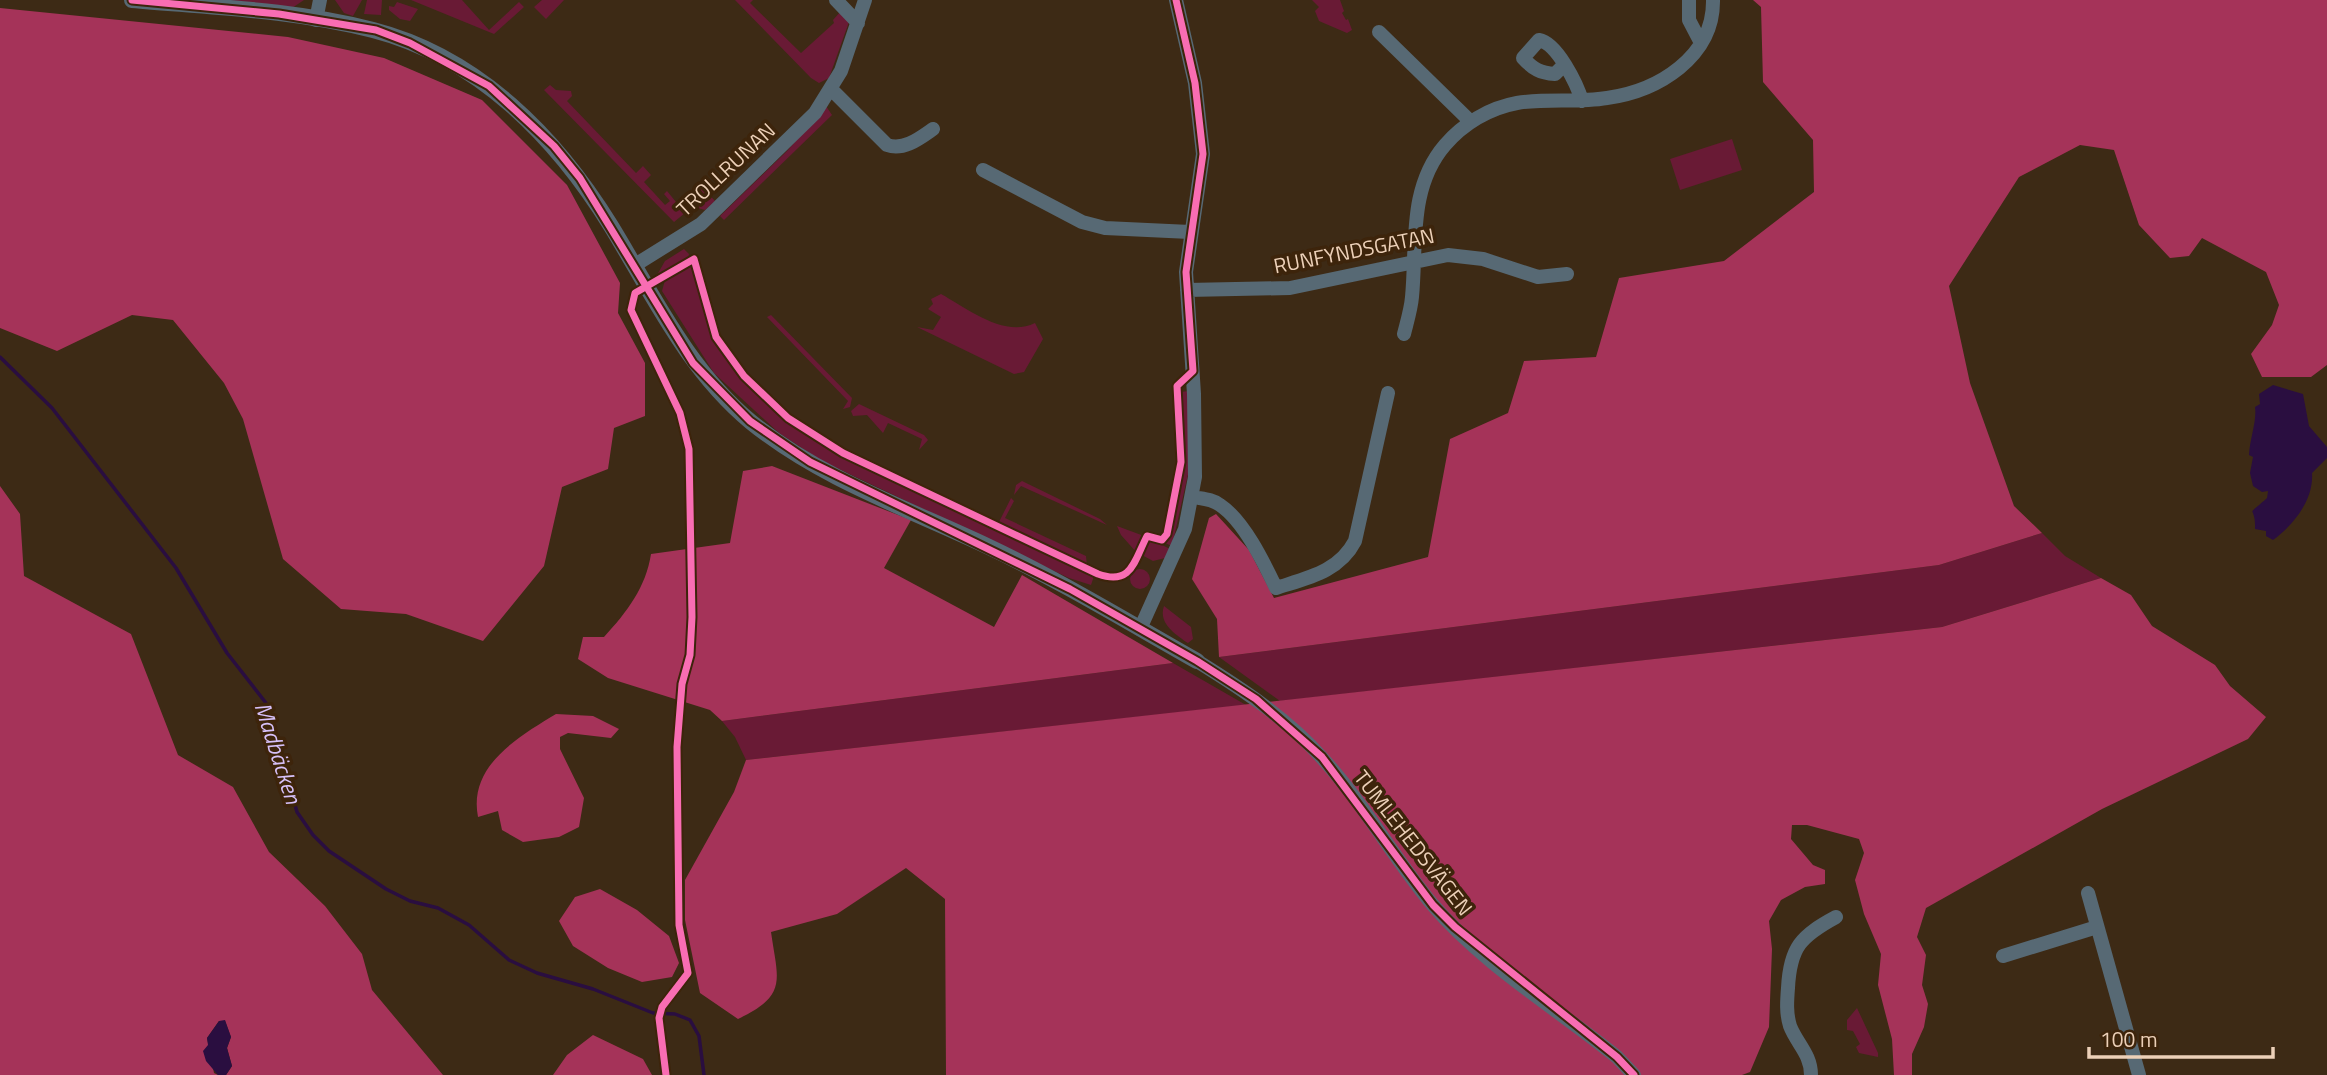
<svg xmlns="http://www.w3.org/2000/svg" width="2327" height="1075" font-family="'Titillium Web',sans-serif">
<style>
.green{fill:#691a35}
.forest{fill:#a53359}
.water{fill:#2a0e40}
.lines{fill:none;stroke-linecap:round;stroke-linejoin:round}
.stream{stroke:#2a0e40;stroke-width:3.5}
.minor{stroke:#576974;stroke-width:14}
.tertiary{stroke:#576974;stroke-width:16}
.cycleway-casing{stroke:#3d240b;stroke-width:11}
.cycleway{stroke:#f96db3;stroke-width:7}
.labels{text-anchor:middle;stroke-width:7;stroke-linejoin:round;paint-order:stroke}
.street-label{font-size:21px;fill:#ecd0b8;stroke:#3d240b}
.water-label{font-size:23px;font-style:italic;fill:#d7c1f9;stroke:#3d240b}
</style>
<rect width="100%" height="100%" fill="#3d2a15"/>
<path class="green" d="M188,0h116l-12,8z
M335,0h27l-9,16 -9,-3z
M367,0h15l-1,15 -17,-1z
M411,0h51l27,30 30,-28 5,5 -30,27z
M542,0h22l-18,19 -12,-12z
M735,0h18l-3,3 51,50 33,-30 -1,-3 8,-9 8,11 -20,56 -10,5 -8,-5z
M1312,0h28l4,11 -2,2 4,7 2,-1 4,11 -5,3 -28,-12 -4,-10 4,-4z
M397,2l21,7 -8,12 -10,-2 -11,-9v-4l5,1z
M550,85l6,5 15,1 1,5 -5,5 69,72 7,-7 8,9 -7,7 21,23 5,-4 -6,-7 3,-3 18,22 -11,9 -130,-132z
M826,106l6,9 -108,105 -4,-4 67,-65z
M1732,139l10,31 -62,20 -10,-31z
M699,184l16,17 -10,9 -11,-3 -7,-10z
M684,249l5,5 -1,5 -31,16 8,-14z
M690,266l6,4 14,59 11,20 36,46 40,33 45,28 249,118 3,2 -3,9 -22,-7 -247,-117 -43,-28 -65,-60 -52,-82 3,-11z
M941,294c27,15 63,44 94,29l8,16 -19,33 -10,2 -97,-47 16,3 8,-13 -13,-8 5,-5 -2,-5z
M771,315l81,83 -2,9 -7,2 5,-8 -81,-84z
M1189,391v79l-17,76 -7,-3 16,-64 -1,-87z
M859,404l65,31 4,5 -9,10 3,-11 -34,-16 -5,10 -16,-18 -14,1 -2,-5z
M1022,481l78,38 7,6 -86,-39 -7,9 2,-10z
M1011,498l3,3 -9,17 81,38 1,10 -89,-42z
M1117,526l27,10 -7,17 -16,-18z
M2042,533l23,23 36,22 -159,49 -662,74 -61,-44 720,-92z
M1148,538l22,11 -5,9 -12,3 -13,-7z
M1130 579a10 10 0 1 1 20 0a10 10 0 1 1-20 0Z
M1164,606l27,21 2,12 -5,4c-13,-9 -30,-20 -24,-37z
M1173,663l73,42 -500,55 -11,-23 -13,-16z
M1857,1008l21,45v4l-19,-4 -3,-6 4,-3 -7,-13 -6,-1v-10z"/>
<path class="forest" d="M1753,0h574v365l-16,12h-49l-11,-23 21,-29 7,-20 -13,-33 -64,-34 -13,18 -19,2 -31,-33 -25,-75 -34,-5 -61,32 -70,109 21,97 44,123 28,27 -103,32 -720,92 -2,-38 -25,-40 17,-61 7,-4 33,36 25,48 154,-41 22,-118 58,-26 16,-52 72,-4 23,-79 105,-17 90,-69 -1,-52 -50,-58 -2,-75z
M0,8l288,29 96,21 98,42 85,85 53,98 -2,30 27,50v53l-31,12 -6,41 -46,18 -18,79 -61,75 -77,-27 -65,-5 -58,-50 -40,-140 -19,-36 -51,-63 -41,-5 -75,36 -57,-23z
M772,466l139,54 -27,48 110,59 28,-52 151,88 -451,58 -12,-11 -102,-32 -30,-19 5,-22h21c23,-25 42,-50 47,-83l79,-11 13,-72z
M0,486l20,28 4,62 107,58 47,121 55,32 36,65 56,54 37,48 10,36 71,85h-217l6,-9 -5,-18 4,-11 -6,-16h-6l-12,17 7,35 4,2h-218z
M2101,578l30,17 21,31 63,39 15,21 36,31 -18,22 -146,70 -176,99 -9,29 9,18 -4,30 6,19 -4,23 -12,27v21h-18l-2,-36 -14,-54 3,-31 -17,-40 -9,-34 9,-27 -5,-14 -52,-14h-15l-1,14 22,26 12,5v14l-20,3 -24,13 -12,21 3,28 -3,78 -19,45 -8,3h-796l-1,-176 -39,-31 -69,46 -66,18c7,49 17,63 -33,87l-38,-26 -15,-73v-40l49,-88 12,-32 1196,-133z
M556,714l37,2 26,13 -8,9 -43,-5 -8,4v12l24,49 -5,29 -20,10 -36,5 -21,-12 -4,-19 -20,6c-10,-51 40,-80 78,-103z
M600,889l37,21 32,26 10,27 -7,14 -30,5 -34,-14 -35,-22 -14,-25 16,-24z
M593,1035l50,24 9,16h-99l14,-20z"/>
<path class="water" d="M2273,385l30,9 6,32 18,21v11l-15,15c2,28 -20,53 -39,67l-7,-4v-5l-11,-2c1,-27 -12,-9 12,-31l1,-7 -6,1 -9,-6 -3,-13 3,-16 -4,-2c1,-17 8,-34 6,-48l5,-3 -1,-10z
M225,1020l6,17 -4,11 5,18 -6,9h-8l-12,-14 -3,-10 5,-6 -1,-7 12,-17z"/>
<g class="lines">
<path class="stream" d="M0,357l52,51 124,160 51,85 39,50 31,109 16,23 16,16 57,38 24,12 28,7 31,17 40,35 28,13 56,16 60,24 22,1 15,6 9,16 5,39"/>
<path class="minor" d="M836,0l22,23
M1689,0v20l12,23
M316,20l4,-20
M1379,32l92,90
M1563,66l-8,8c-15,-1 -22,-5 -32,-16l16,-18c18,3 38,44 43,61
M832,90l55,55c17,6 33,-7 46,-16
M983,170l99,52 23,6 85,4
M635,265l66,-41 114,-111 26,-42 24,-71
M1187,290l103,-2 158,-33 35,4 55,18 29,-3
M1404,334c3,-12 7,-25 8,-37 5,-52 -4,-109 33,-152 18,-21 44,-37 72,-42 29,-5 60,0 90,-5 51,-7 107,-41 106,-98
M1193,497c10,2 19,2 27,8 24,16 44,58 56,83 31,-10 63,-16 79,-47l33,-148
M1140,629l45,-100 10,-52 -1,-83 -8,-122 17,-118 -8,-71 -19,-83
M1197,661c45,28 91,58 126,98 41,45 70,98 109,145 51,60 124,104 185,153l17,18
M2088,893l51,182
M2003,956l94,-29
M1811,1075c0,-21 -14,-31 -21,-49 -4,-13 -3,-25 -2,-38 2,-41 13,-52 48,-71"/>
<path class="tertiary" d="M132,0c80,7 164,10 241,30 105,27 183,107 238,196 42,69 77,144 140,196 70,57 158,87 238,125 72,34 139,75 208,114"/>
<g class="cycleway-casing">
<path id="cycleway" d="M132,0l147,14 97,16 34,13 79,43 65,60 26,32 113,185 57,58 60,41 260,127 127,72 59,38 66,58 111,148 22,22 162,130 17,18
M666,1075l-7,-57 3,-11 26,-34 -9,-48 -2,-178 5,-63 8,-29 2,-38 -3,-168 -9,-36 -49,-103 4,-17 59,-34 22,78 28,39 44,42 55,35 255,121c34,12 36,-13 49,-38l15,4 5,-6 14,-72 -4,-76 16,-15 -7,-99 17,-118 -8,-71 -19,-83"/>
</g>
<use href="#cycleway" class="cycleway"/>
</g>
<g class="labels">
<g class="street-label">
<text transform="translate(726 170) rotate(-43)" y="7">TROLLRUNAN</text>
<text transform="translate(1354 251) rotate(-11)" y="7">RUNFYNDSGATAN</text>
<text transform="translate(1413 843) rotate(52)" y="7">TUMLEHEDSVÄGEN</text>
</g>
<g class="water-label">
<text transform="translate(278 753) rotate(72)" y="8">Madbäcken</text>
</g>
</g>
<path d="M2089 1047v10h184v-10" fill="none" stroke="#ecd0b8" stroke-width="3.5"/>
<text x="2100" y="1047" font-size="21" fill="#ecd0b8" stroke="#3d240b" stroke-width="5" paint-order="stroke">100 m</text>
</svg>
